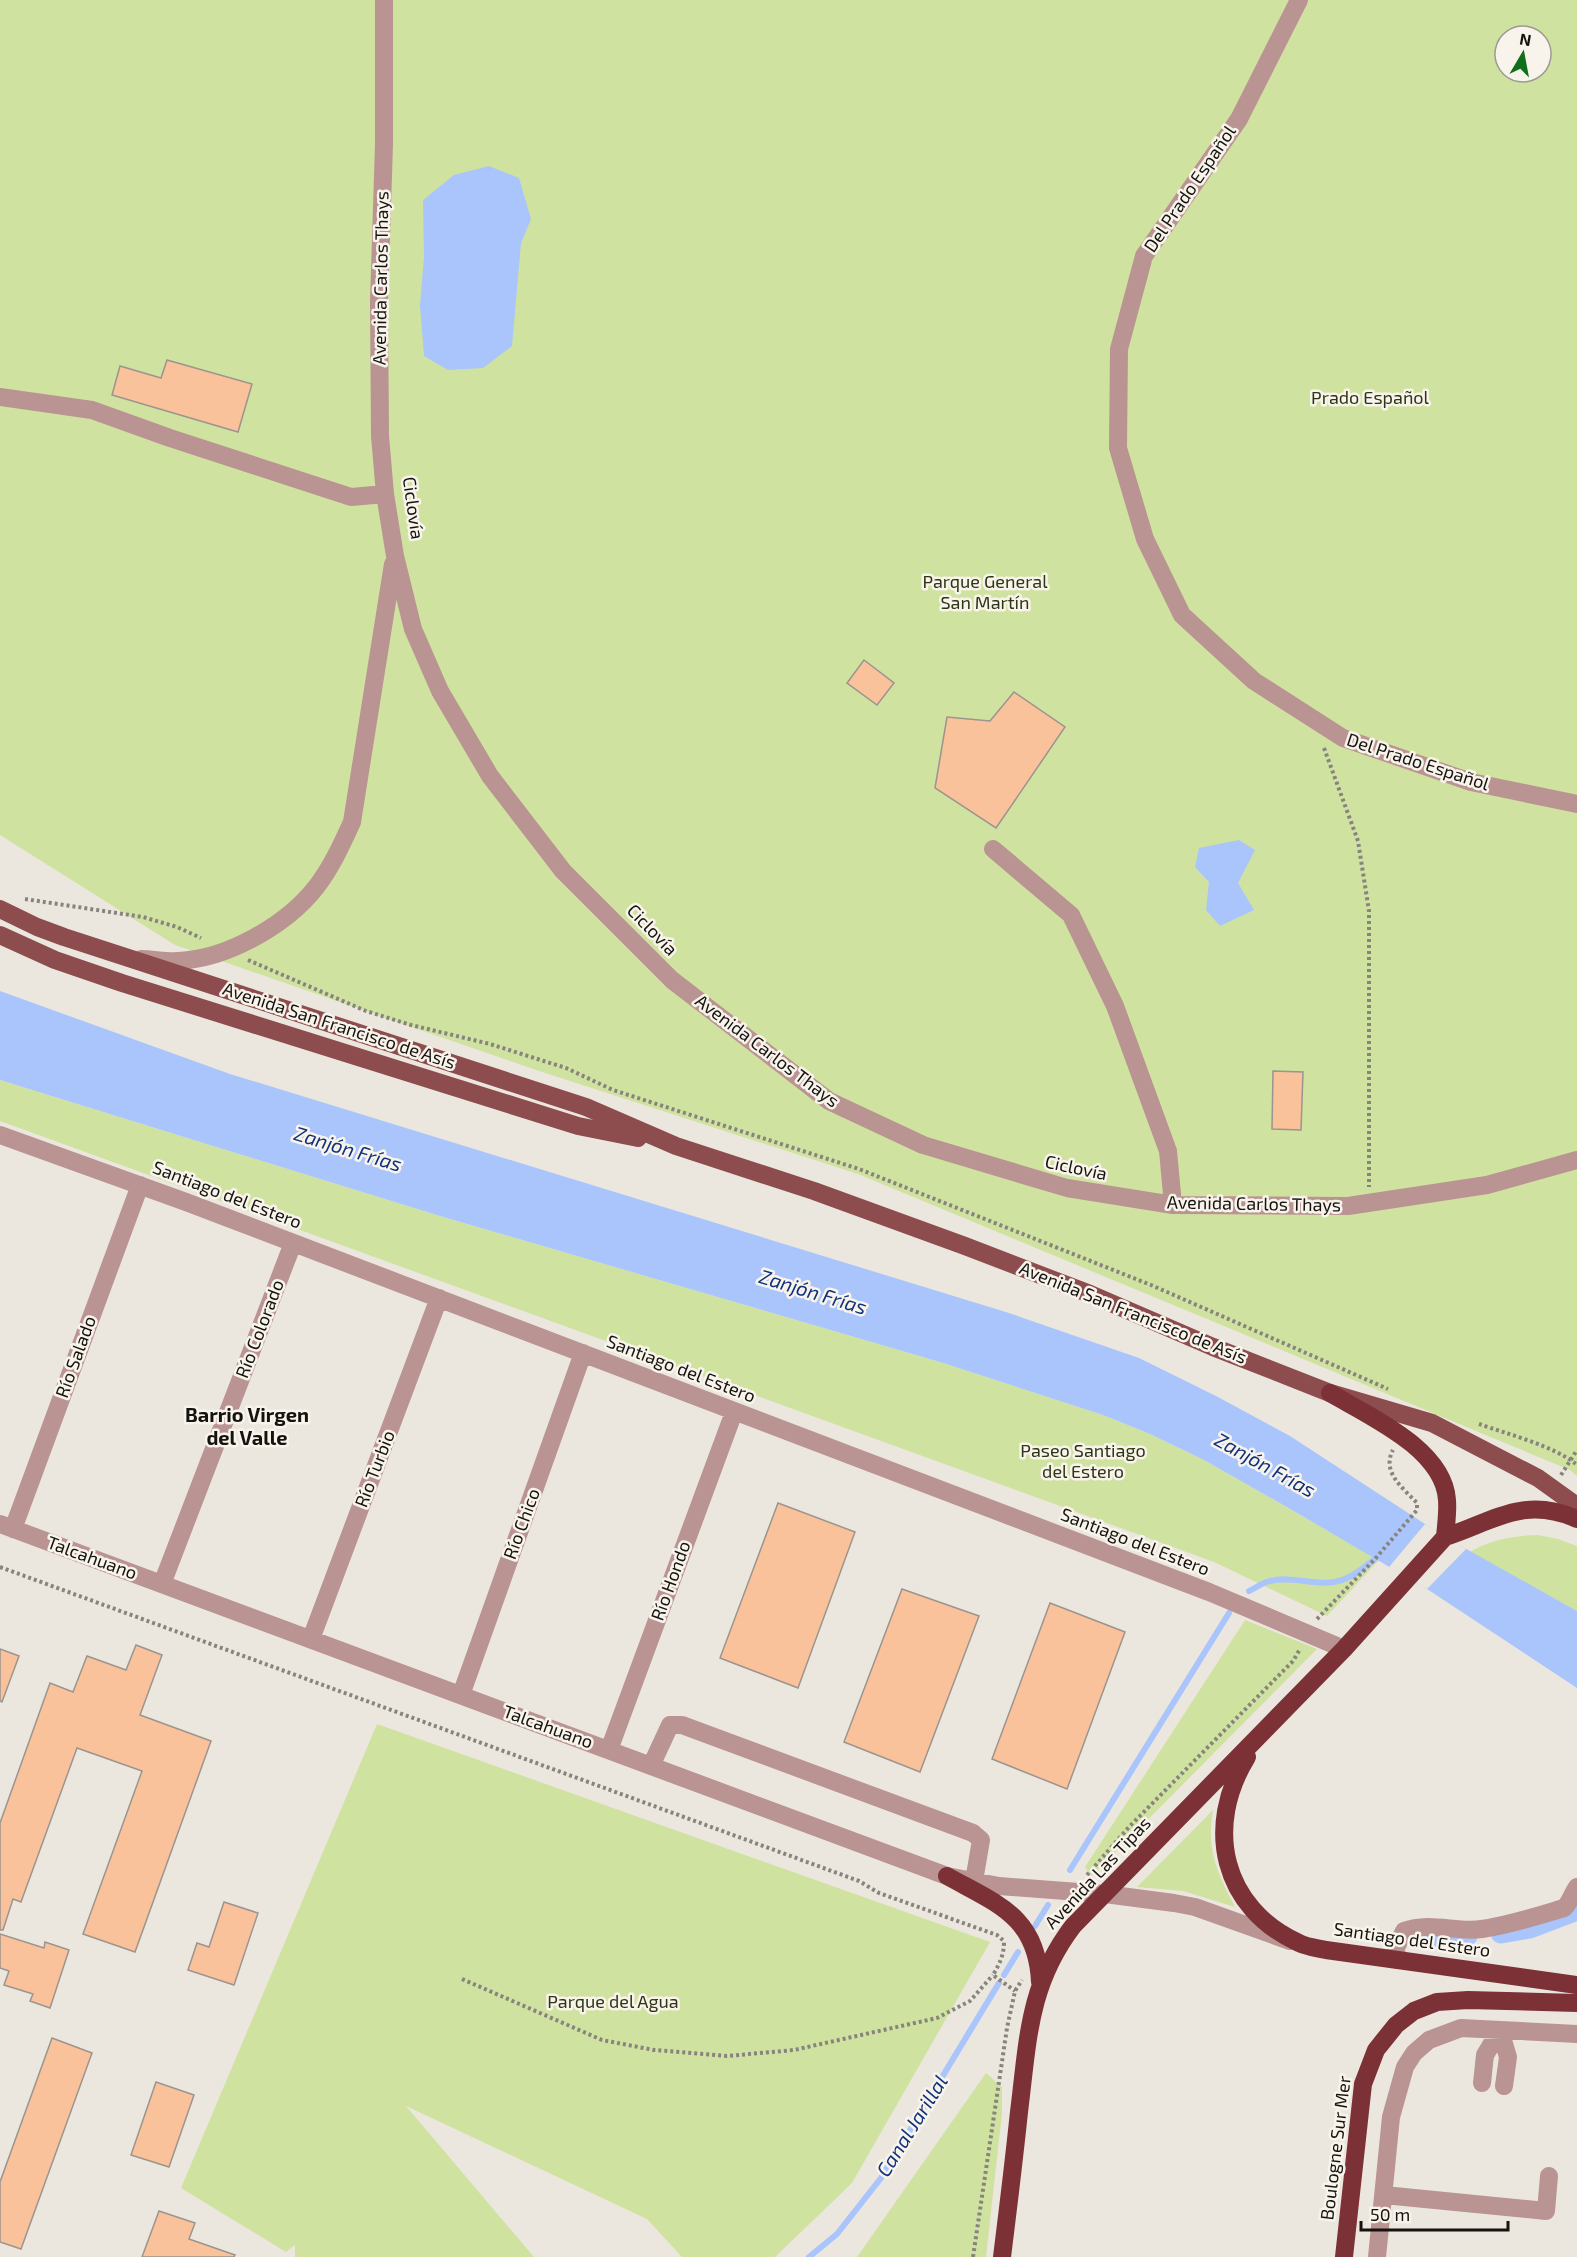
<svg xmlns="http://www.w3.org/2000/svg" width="1577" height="2257" font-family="'Exo 2',sans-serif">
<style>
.green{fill:#d0e2a0;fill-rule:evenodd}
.water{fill:#a9c5fc}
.pier{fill:#ebe7de}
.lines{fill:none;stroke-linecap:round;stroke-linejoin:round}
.stream{stroke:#a9c5fc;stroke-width:6}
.canal{stroke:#a9c5fc;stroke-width:21}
.building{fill:#fac29b;stroke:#9c948e;stroke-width:1.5}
.path{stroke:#87847e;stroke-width:4;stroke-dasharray:3 3;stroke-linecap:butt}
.minor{stroke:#ba9393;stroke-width:18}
.major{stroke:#8d4c4e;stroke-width:18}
.highway{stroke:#7c3136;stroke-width:18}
.labels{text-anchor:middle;stroke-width:5;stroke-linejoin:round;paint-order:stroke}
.street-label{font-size:18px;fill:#151310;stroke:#f8f4eb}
.park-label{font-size:18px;fill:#2d3514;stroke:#f8f4eb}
.water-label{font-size:20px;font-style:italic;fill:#10327d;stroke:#f8f4eb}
.neighbourhood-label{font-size:20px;font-weight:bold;fill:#151310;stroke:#f8f4eb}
</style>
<rect width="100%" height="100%" fill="#ebe7de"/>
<path class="green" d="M0,0h1577v1476l-7,-6 -712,-296 -319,-103 -364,-126 -175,-110zM1505,36h36v36h-36z
M0,1080l440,136 500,146 163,53 47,19 54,26 175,100 -52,56 -113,-54 -1214,-441z
M1538,1535l20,4 19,7v65l-107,-59c21,-13 43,-16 68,-17z
M1245,1620l72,29 -225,227 -7,-9z
M377,1724l613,218 -138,241 -77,74h-93l-35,-38 -241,-113 128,151h-239v-12l-9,7 -105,-64z
M1213,1810c-7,39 4,63 22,97l-52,-16 -46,-4z
M986,2073l16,14v26l-16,144h-129z"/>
<path class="water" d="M489,166l30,12 12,41 -10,24 -9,103 -29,22 -35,2 -24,-14 -4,-51 4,-48 -1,-57 31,-25z
M1239,840l16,10 -17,33 16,27 -34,16 -14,-16 3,-28 -14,-15 4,-19z
M0,991l230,83 779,239 130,45 77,38 74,40 155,101 132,74v77l-150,-99 -123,-72 -100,-57 -54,-26 -47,-19 -163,-53 -500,-146 -440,-136z"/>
<path class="pier" d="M1425,1524l41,25 -39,40 -38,-22z"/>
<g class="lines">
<path class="stream" d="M1249,1591c7,-3 14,-9 21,-10 24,-6 49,7 72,-1 14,-4 27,-17 39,-26
M1070,1870l159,-257
M1035,1926l13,-21
M1004,1975l14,-23
M809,2257l28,-23 44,-56 118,-195"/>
<path class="canal" d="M1501,1933l29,-5 47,-18
M1425,1937l42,-1"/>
</g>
<path class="building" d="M167,360l85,24 -14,48 -126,-37 8,-29 41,12z
M864,660l30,23 -17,22 -30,-22z
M1014,692l51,35 -69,101 -61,-40 12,-71 43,4z
M1273,1071l30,1 -2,58 -29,-1z
M778,1503l77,29 -57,156 -78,-30z
M902,1589l77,27 -59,156 -76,-30z
M1050,1603l75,29 -58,157 -75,-30z
M136,1645l26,10 -22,60 71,26 -76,211 -52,-18 59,-163 -65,-23 -56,154 -8,-3 -10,31h-3v-107l50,-140 23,9 14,-36 39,14z
M0,1649l19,7 -17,46 -2,-1z
M224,1902l34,11 -24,72 -46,-15 9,-27 12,4z
M0,1934l44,14 1,-6 24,8 -19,58 -20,-7 3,-7 -29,-9 5,-14 -9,-3z
M52,2038l40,15 -71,196 -21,-7v-60z
M156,2082l38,13 -25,72 -38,-12z
M159,2211l36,12 -6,16 46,16 -1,2h-92z"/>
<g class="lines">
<path class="path" d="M1324,748l34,93 11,70v276
M25,899l118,18 34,10 24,11
M248,960l118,51 45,14 79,19 76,24 47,22 246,79 292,116 237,104
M1479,1424c28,10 76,22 98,41
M1561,1475l16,-25
M0,1567l859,314 20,12 118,42 7,6c0,14 -4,22 -11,34l22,16
M1317,1619l58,-60 42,-49v-7c-14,-15 -36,-31 -24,-53
M1087,1875l42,-48 164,-166 7,-12
M462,1979l140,61 52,10 73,6 67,-6 143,-32 33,-17 23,-26
M973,2257l34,-229 8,-37 7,-11"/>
<path class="minor" d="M384,0v144l-5,158 1,134 5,58 10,62 18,73 27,62 50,85 73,95 109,109 157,121 94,44 144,43 106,17 175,1 139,-21 90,-25
M1299,0l-60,119 -95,137 -25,93 -1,99 27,91 37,76 72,66 89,57 128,44 106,22
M0,397l92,13 78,28 181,59 34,-3
M993,849l78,66 44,91 53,145 5,54
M141,959c12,0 25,3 37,2 49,-2 109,-36 139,-75 15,-20 25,-42 35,-64l41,-258
M0,1135l186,67 1023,390 135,57
M0,1524l947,352 52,10 106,8 69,9 21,4 95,34
M13,1529l127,-344
M162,1584l131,-341
M311,1639l128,-341
M461,1695l122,-342
M609,1750l125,-338
M651,1766l19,-41h12l291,108 8,7 -7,41
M1397,1960l-1,-12 8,-17c27,-10 52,2 78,-2 28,-4 55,-13 82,-21 6,-5 8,-14 13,-21
M1482,2083l3,-28 15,-25 8,27 -4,29
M1384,2195l162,16 3,-35
M1377,2257l14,-140 14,-50 9,-14 15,-13 32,-12 116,6"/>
<path class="major" d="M0,909l37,18 27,10 522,170 90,39 138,45 151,55 125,48 123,53 117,46 102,30 106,55 39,28
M0,935l55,25 67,23 456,143 60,12"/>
<path class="highway" d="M1330,1393c39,23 114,56 117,107 1,12 -1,25 -2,37
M1445,1537c47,-15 79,-42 132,-18
M1247,1757c-43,70 -25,151 52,186 8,4 18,5 27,7l251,35
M947,1876c50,28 90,40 93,106
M1002,2257c6,-48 12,-97 17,-145 9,-71 9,-127 54,-186l271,-277 101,-112
M1344,2257l19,-173 13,-34 20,-25 18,-14 23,-9 31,-2 109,3"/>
</g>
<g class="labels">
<g class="street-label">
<text transform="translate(1190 189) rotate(-56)" y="6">Del Prado Español</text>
<text transform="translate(381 278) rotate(-89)" y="6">Avenida Carlos Thays</text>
<text transform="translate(413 508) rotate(82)" y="6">Ciclovía</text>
<text transform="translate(1418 762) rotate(18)" y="6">Del Prado Español</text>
<text transform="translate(652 930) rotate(46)" y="6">Ciclovía</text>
<text transform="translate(339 1026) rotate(18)" y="6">Avenida San Francisco de Asís</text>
<text transform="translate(767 1051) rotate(37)" y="6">Avenida Carlos Thays</text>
<text transform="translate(1076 1168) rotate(12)" y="6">Ciclovía</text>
<text transform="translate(227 1195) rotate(21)" y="6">Santiago del Estero</text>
<text transform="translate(1254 1204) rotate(1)" y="6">Avenida Carlos Thays</text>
<text transform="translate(1133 1313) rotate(22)" y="6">Avenida San Francisco de Asís</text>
<text transform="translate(260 1329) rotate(-69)" y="6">Río Colorado</text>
<text transform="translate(76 1357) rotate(-70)" y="6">Río Salado</text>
<text transform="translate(681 1369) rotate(21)" y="6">Santiago del Estero</text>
<text transform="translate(375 1469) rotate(-69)" y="6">Río Turbio</text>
<text transform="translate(522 1524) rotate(-70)" y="6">Río Chico</text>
<text transform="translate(1135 1542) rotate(21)" y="6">Santiago del Estero</text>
<text transform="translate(92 1558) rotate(20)" y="6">Talcahuano</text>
<text transform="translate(671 1581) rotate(-70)" y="6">Río Hondo</text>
<text transform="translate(548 1727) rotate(20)" y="6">Talcahuano</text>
<text transform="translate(1098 1873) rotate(-47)" y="6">Avenida Las Tipas</text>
<text transform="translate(1412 1940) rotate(8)" y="6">Santiago del Estero</text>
<text transform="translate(1336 2148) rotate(-83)" y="6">Boulogne Sur Mer</text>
</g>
<g class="park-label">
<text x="1370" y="404">Prado Español</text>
<text x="985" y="588">Parque General<tspan x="985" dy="21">San Martín</tspan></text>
<text x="1083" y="1457">Paseo Santiago<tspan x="1083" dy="21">del Estero</tspan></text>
<text x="613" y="2008">Parque del Agua</text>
</g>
<g class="water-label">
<text transform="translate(348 1149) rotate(17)" y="7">Zanjón Frías</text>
<text transform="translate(813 1292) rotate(17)" y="7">Zanjón Frías</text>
<text transform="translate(1265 1465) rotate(29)" y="7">Zanjón Frías</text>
<text transform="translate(912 2126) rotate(-58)" y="7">Canal Jarillal</text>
</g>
<g class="neighbourhood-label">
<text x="247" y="1422">Barrio Virgen<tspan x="247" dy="23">del Valle</tspan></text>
</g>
</g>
<g transform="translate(1523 54) rotate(10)"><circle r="28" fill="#f8f4eb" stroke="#9d9a93" stroke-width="1.5"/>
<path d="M0-4.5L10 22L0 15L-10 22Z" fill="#116e1a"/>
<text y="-9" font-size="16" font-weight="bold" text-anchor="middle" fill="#151310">N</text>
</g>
<path d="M1361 2221v9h147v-9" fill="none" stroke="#151310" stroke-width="3"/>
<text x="1370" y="2221" font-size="18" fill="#151310" stroke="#f8f4eb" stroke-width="4.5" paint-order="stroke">50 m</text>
</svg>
